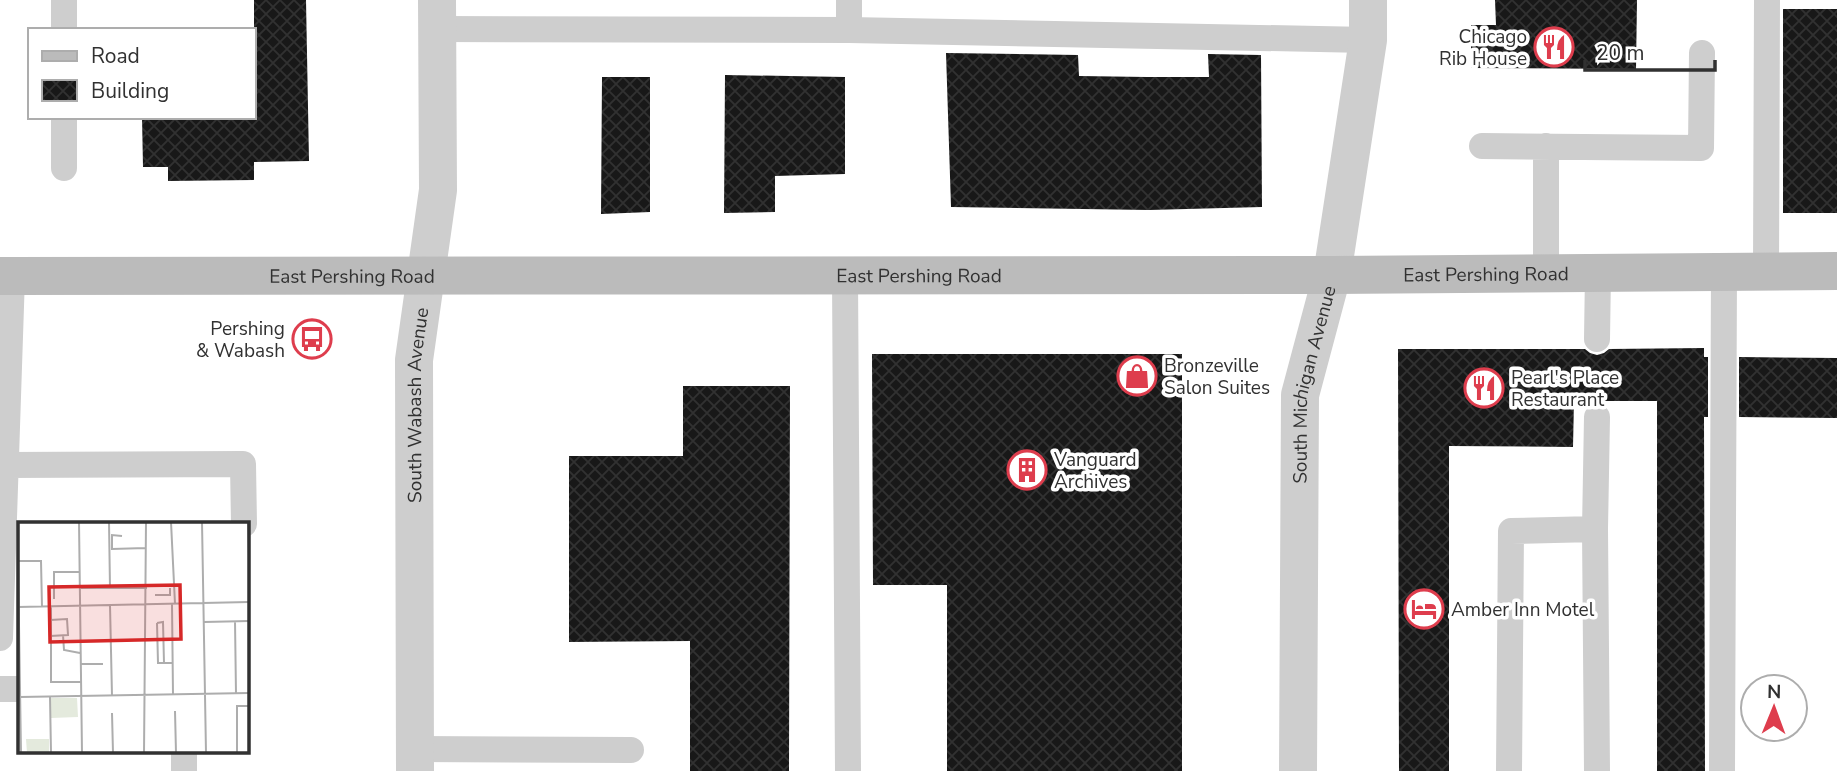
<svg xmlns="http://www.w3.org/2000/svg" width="1837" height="771" font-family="'Nunito Sans',sans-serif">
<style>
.building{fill:url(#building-cross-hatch)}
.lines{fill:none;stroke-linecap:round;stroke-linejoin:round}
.service{stroke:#cecece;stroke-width:26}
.minor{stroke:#cecece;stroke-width:38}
.tertiary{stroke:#cecece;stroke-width:38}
.secondary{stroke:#bbb;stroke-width:38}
.labels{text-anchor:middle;stroke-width:7;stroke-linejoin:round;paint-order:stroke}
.poi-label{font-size:19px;fill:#313131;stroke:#fff;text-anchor:start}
.street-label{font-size:19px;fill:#313131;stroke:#fff}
.inset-road{fill:none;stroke:#adadad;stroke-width:2}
.view{fill:#d62828;fill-opacity:0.15;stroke:#d62828;stroke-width:3.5}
.inset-edge{fill:none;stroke:#313131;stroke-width:3.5}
</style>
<defs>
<pattern id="building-cross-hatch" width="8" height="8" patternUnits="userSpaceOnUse" patternTransform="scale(1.75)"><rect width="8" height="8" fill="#181818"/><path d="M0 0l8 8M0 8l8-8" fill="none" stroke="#313131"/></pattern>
</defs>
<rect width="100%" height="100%" fill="#fff"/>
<path class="building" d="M254,0h52l3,161 -55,1v18l-86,1v-14h-25l-1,-50h112z
M1495,0h142l-1,69 -165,-1v-43h25z
M1783,9h54v204h-54z
M946,53l132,2 1,21 68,1h62l-1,-23 53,1 1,152 -113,3 -198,-3z
M725,75l120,2v97l-70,2v36l-51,1z
M602,77h48v135l-49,2z
M1704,348v9h4v60h-4l1,354h-48v-370h-83l-1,46 -124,-1v325h-50l-1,-422h187l5,4 7,2 7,-2 5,-4z
M872,354h310v417h-235v-186h-74z
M1739,357l98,1v60l-98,-1z
M683,386h107l-1,385h-99v-130l-121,1v-186h114z"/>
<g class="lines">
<path class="service" d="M437,29l412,1 519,10
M64,30v-30
M849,30v-30
M1482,146l219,2 1,-95
M64,168v-51
M1766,271l1,-271
M1546,273v-127
M845,276l3,495
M1597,339l1,-67
M6,465l237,-1 1,60
M1595,529l2,-112
M0,638l12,-362
M0,689h19
M415,749l216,1
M184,771v-19
M1509,771l2,-240 84,-2 2,242
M1722,771l2,-500"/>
<path class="minor" id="s1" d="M415,771l-1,-411 24,-170 -1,-190"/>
<path class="tertiary" id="s2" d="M1298,771l2,-376 32,-120 36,-235v-40"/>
<path class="secondary" id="s3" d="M0,276l1332,-1 505,-4"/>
</g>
<defs>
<g id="restaurant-ring" transform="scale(2.0125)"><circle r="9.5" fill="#fff" stroke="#de3d4d" stroke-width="1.5"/><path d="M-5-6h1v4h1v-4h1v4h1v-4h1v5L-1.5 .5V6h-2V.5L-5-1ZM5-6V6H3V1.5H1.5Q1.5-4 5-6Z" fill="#de3d4d"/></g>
<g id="bus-ring" transform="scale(2.0125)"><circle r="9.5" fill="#fff" stroke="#de3d4d" stroke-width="1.5"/><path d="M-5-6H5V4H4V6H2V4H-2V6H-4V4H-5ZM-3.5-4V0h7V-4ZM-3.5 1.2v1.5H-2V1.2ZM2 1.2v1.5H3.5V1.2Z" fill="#de3d4d"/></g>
<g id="shop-ring" transform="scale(2.0125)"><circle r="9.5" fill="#fff" stroke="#de3d4d" stroke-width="1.5"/><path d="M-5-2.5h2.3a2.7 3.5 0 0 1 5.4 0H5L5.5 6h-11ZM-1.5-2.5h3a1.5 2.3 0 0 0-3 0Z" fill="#de3d4d"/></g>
<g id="building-ring" transform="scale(2.0125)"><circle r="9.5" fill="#fff" stroke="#de3d4d" stroke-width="1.5"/><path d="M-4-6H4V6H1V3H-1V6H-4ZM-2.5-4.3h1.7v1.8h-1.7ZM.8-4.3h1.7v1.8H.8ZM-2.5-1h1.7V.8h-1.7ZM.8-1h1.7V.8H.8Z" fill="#de3d4d"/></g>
<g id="hotel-ring" transform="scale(2.0125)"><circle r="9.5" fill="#fff" stroke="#de3d4d" stroke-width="1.5"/><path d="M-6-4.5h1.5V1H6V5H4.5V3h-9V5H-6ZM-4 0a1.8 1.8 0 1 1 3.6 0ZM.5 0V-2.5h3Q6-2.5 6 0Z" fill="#de3d4d"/></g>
</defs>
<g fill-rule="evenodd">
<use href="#restaurant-ring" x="1554" y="47"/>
<use href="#bus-ring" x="312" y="339"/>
<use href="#shop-ring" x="1137" y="376"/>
<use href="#restaurant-ring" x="1484" y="388"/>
<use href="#building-ring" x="1027" y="470"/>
<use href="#hotel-ring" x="1424" y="609"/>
</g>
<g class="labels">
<g class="poi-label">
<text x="1527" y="43" text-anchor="end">Chicago<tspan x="1527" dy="22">Rib House</tspan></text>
<text x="285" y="335" text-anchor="end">Pershing<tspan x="285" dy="22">&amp; Wabash</tspan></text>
<text x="1164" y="372">Bronzeville<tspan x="1164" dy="22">Salon Suites</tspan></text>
<text x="1511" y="384">Pearl's Place<tspan x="1511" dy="22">Restaurant</tspan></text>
<text x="1054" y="466">Vanguard<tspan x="1054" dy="22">Archives</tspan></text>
<text x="1451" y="616">Amber Inn Motel</text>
</g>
<g class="street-label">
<text dy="7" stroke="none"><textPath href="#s3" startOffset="1486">East Pershing Road</textPath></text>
<text dy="7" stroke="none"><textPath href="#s3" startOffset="919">East Pershing Road</textPath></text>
<text dy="7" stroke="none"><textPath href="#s3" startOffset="352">East Pershing Road</textPath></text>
<text dy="7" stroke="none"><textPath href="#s2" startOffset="388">South Michigan Avenue</textPath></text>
<text dy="7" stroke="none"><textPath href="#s1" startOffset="366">South Wabash Avenue</textPath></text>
</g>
</g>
<g transform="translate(18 522)">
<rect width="231" height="231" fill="#fff"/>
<path d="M33,176h26l1,19 -27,1zM8,217h23v14h-22z" fill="#e4eadd"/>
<path class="inset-road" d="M61,0l3,231M91,0l1,66M153,0l4,82M184,0l4,231M230,0l1,34M104,14l-10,-1v14l34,-1M0,39h23l1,46M0,39l3,192M63,66h66M137,73h15v-7M36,77v-27h26M154,82l1,91M92,83l2,91M33,84v76h30M0,85l231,-5M217,99l1,73M186,100l45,-1M139,101l1,40h15M139,101l6,-1 1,41M45,113l1,15 16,3M32,114l18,-1 -1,-16 -17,1M62,142h23M2,175l229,-4M32,175l1,56M157,189l1,42M94,191l1,40M126,231l2,-231M219,231v-47h12"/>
<path class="view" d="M162,63l1,54 -131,3 -1,-55z"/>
<rect width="231" height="231" class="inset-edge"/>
</g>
<rect x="28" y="28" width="228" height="91" fill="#ffffff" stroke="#adadad" stroke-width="2"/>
<rect x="42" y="51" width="35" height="10" fill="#bbbbbb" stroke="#adadad" stroke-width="2"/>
<text x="91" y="63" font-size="21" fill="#313131">Road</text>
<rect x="42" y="80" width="35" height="21" fill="url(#building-cross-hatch)" stroke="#adadad" stroke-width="2"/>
<text x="91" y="98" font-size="21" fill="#313131">Building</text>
<g transform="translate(1774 708) rotate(1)"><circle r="33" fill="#ffffff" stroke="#adadad" stroke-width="2"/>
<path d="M0-5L12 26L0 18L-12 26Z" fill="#de3d4d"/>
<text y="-10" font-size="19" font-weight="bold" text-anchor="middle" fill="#313131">N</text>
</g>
<path d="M1585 60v10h130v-10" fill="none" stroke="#313131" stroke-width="3.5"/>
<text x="1596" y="60" font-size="21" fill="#313131" stroke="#ffffff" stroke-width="5" paint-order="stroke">20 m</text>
</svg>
